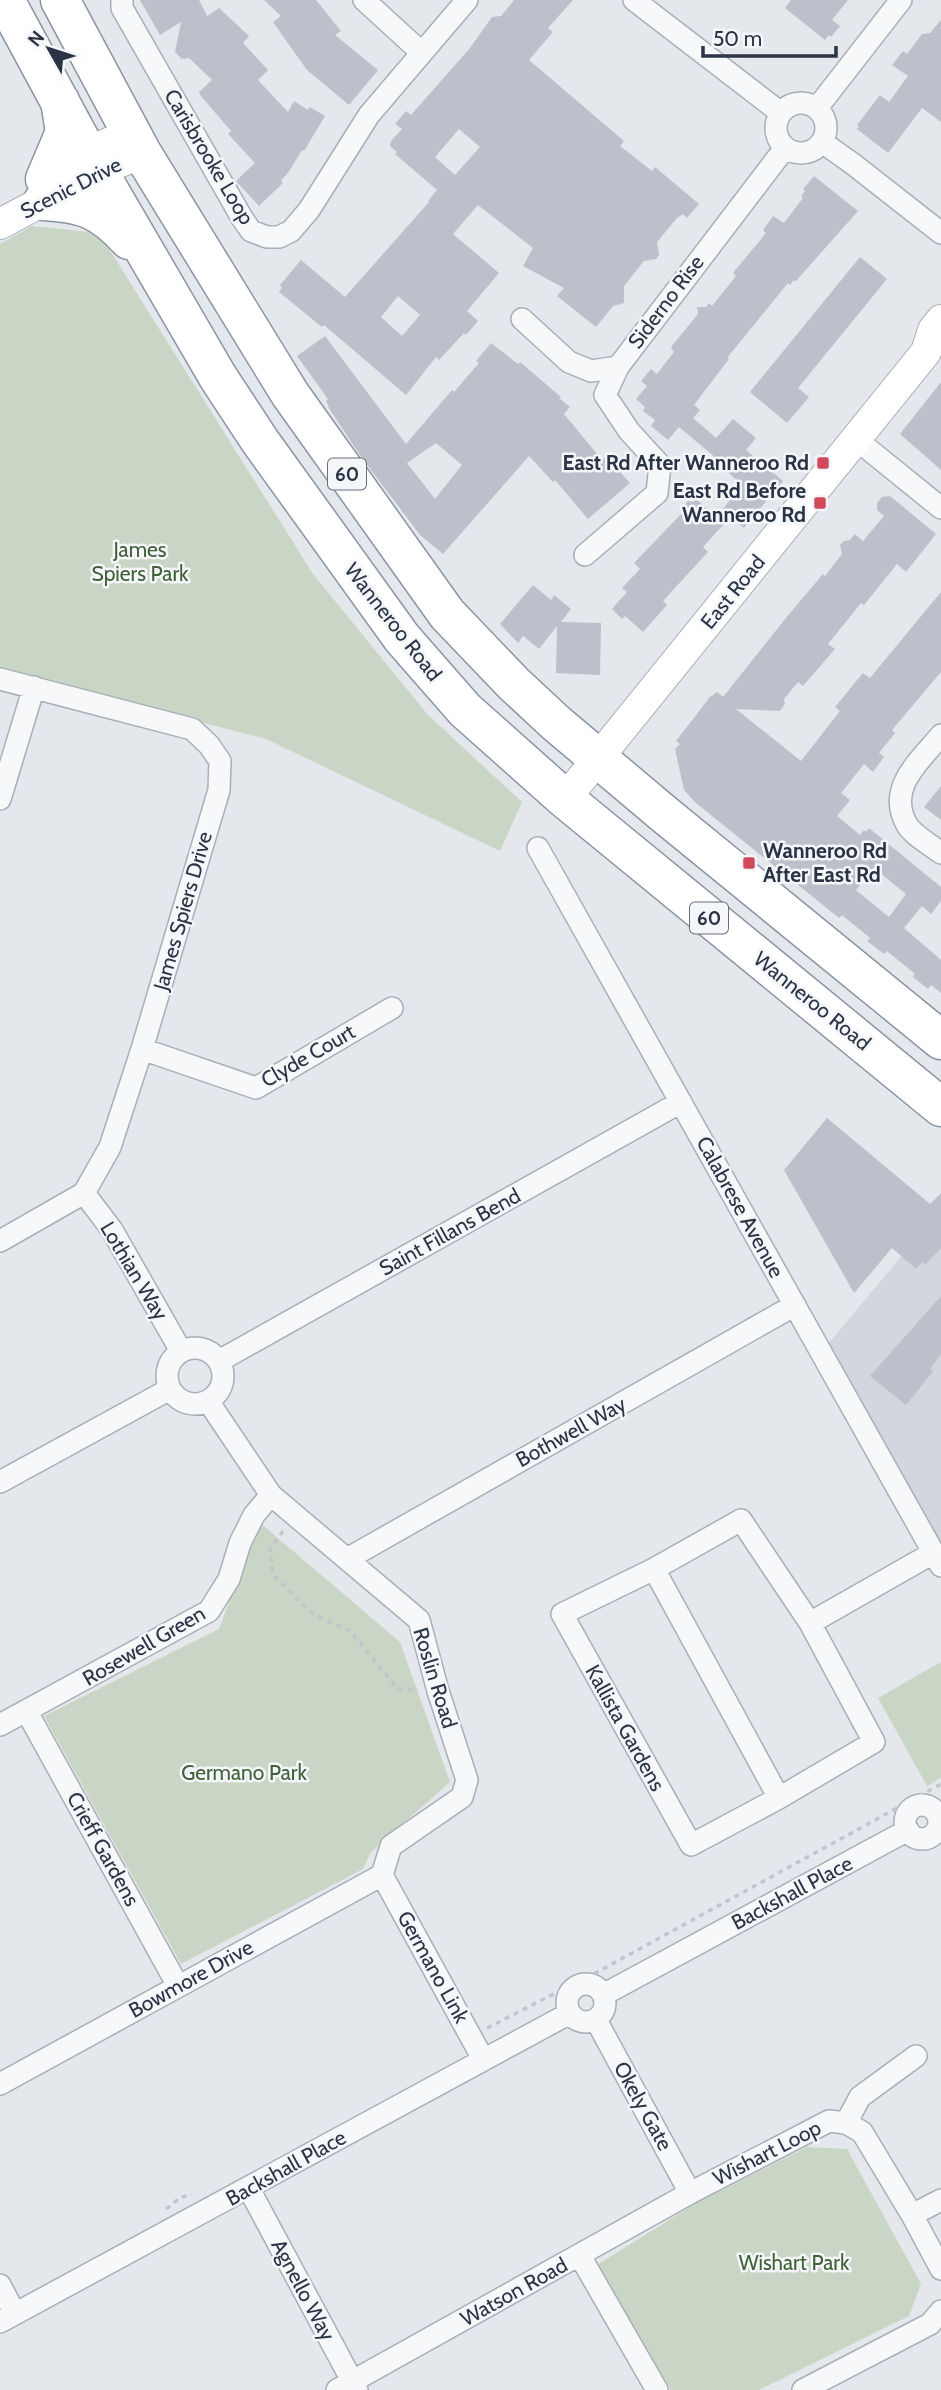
<svg xmlns="http://www.w3.org/2000/svg" width="941" height="2390" font-family="Cabin,sans-serif">
<style>
.built{fill:#d2d6de}
.green{fill:#c9d6c5}
.building{fill:#bbc0ca;fill-rule:evenodd}
.lines{fill:none;stroke-linecap:round;stroke-linejoin:round}
.street-casing{stroke:#a9aeb7;stroke-width:24}
.secondary-casing{stroke:#a9aeb7;stroke-width:32}
.highway-casing{stroke:#8b94a3;stroke-width:41}
.path{stroke:#c2c5cb;stroke-width:3.5;stroke-dasharray:5 5;stroke-linecap:butt}
.street{stroke:#f7f8fa;stroke-width:21}
.secondary{stroke:#fff;stroke-width:30}
.highway{stroke:#fff;stroke-width:38}
.poi-dot{fill:#d1495b;stroke:#f4f6f9;stroke-width:2.5}
.labels{text-anchor:middle;stroke-width:5;stroke-linejoin:round;paint-order:stroke}
.shield{fill:#f4f6f9;stroke:#676e7b;stroke-width:2}
.shield-label{font-size:19px;font-weight:bold;fill:#2b3445}
.street-label{font-size:21px;fill:#2b3445;stroke:#f4f6f9}
.poi-label{font-size:21px;font-weight:bold;fill:#2b3445;stroke:#f4f6f9;text-anchor:end}
.park-label{font-size:21px;fill:#3f6138;stroke:#f4f6f9}
</style>
<rect width="100%" height="100%" fill="#e4e7ec"/>
<path class="built" d="M941,1209v333l-113,-198z"/>
<path class="green" d="M32,226l67,7 214,341 115,141 94,87 -22,49 -234,-112 -266,-69v-426z
M259,1522l141,120 50,140 -79,70 -8,17 -182,95 -137,-248 175,-87z
M941,1662v116l-14,8 -49,-88z
M807,2147l40,2 74,135 -12,32 -150,74h-88l-74,-125 96,-60z"/>
<path class="building" d="M140,0h59l8,16 12,-8 30,28 -6,7 25,27 -10,10 30,32 6,-11 14,9 2,-3 15,9 -21,35 -2,-1 -14,23 -7,7 2,3 -24,23 -23,-25 19,-18 -27,-29 3,-3 -31,-36 -1,-3 13,-12 -23,-22 -7,1 -7,-7 6,-30 -21,13z
M264,0h52l25,31 -6,4 43,35 -29,35 -42,-35 -34,-48 8,-6z
M514,0h59l-25,28 5,4 -24,28 95,81 -4,5 32,25 3,-4 44,37 -12,14 -4,-4 -6,4 -20,24 2,13 -3,4 -12,2 -20,25v17l-11,3 -17,21 -39,-31 7,-8 -41,-22 10,-18 -55,-43 -25,29 46,39 -32,38 11,10 -12,14 -2,-2 -25,27 -3,-3 -30,38 -82,-70 -2,2 -43,-35 3,-4 -2,-3 21,-25 44,37 84,-95 -1,-1 9,-11 -42,-36 2,-2 -7,-6 1,-5 11,-12 -7,-5 11,-13 5,4 59,-67 22,-31 9,-1zM459,129l21,18 -25,28 -20,-18zM398,296l22,19 -18,21 -21,-19z
M791,0h57l-16,20 8,6 -9,11 -2,-2 -4,5 -40,-32z
M941,20v102l-19,-14 -34,45 -31,-24 2,-3 -2,-1 23,-30 9,7 19,-26 -16,-11 11,-14 4,3 15,-20 8,-1z
M814,176l44,35 -62,70 -2,-1 -4,5 -2,-2 -61,75 2,1 -35,46 6,5 -7,8 23,20 17,-19 23,19 -10,12 37,31 -39,47 -22,-18 16,-20 -3,-3 4,-5 -25,-22 2,-2 -37,-31 -11,13 -17,-14 4,-6 -12,-9 2,-4 -9,-8 11,-13 -6,-5 10,-12 6,5 17,-22 -3,-5 27,-33 -1,-7h9l3,-4 3,3 24,-30 -3,-3 33,-40 -3,-3 10,-14 11,7 19,-25 -2,-2 4,-5 -2,-2z
M860,257l27,22 -89,109 11,9 -22,26 -37,-31z
M325,336l81,108 46,-54 2,2 25,-29 -3,-2 15,-18 27,21 2,-2 41,35 -2,1 11,9 -6,7 38,46 4,-4 24,27 -42,36 -33,-39 -2,2 -24,-26 -86,98 -23,-19 -58,-77 -32,-48 -4,-9 2,-2 -31,-43zM436,443l26,22 -27,34 -28,-36z
M941,382v88l-41,-36z
M890,496l46,38 -30,38 -9,-8 -33,41 -3,-2 -33,41 7,5 -32,37 -5,-4 -14,17 1,5 -5,7 -44,-2 65,52 39,-50 -5,-4 28,-34 7,5 71,-86v80l-49,58 3,3 -16,20 5,4 -11,15 -9,-8 -23,29 9,7 -13,16 23,19 4,-5 2,2 3,-4 72,59v14l-10,13 -9,-8 -18,22 37,32v33l-10,-8 -3,4 -15,-12 2,-3 -28,-23 -3,3 -17,-13 3,-3 -28,-23 -3,3 -143,-115 -12,-13 -9,-41 5,-5 -4,-3 34,-44 7,-5 6,5 67,-84 33,-39 2,2 17,-22 -2,-9 4,-4 6,-1 5,-6 8,7 21,-25 -7,-6v-7l5,-6zM874,868l32,26 -17,23 -33,-27z
M696,499l28,25 -21,23 5,5 -45,49 4,4 -24,27 -18,-16 -3,3 -10,-10 15,-17 -5,-4 18,-19 -6,-6 49,-51v-5l5,-6 5,1z
M533,585l18,15 3,-5 17,14 -10,13 40,1 -1,52 -44,-2 1,-47 -18,23 -16,-13 -5,7 -18,-19z
M941,786v34l-17,-13z
M827,1118l103,86 11,-11v55l-16,17 -3,-3 -6,7 -24,-21 -38,45 -70,-123z
M941,1296v58l-11,15 3,2 -27,34 -36,-29z"/>
<g class="lines">
<g class="street-casing">
<path id="street" d="M122,0v8l120,210 9,13 16,6h12l12,-6 18,-21 60,-95 98,-115
M364,0l58,53
M634,0l147,113
M776 128a25 25 0 1 1 50 0a25 25 0 1 1-50 0Z
M817,108l84,-108
M822,142l31,22 88,69
M522,319l47,43 22,9 27,-4 167,-219
M857,440l84,68
M585,555l72,-62 3,-28 -31,-34 -24,-36 13,-28
M0,679l192,50 17,16 11,16 -1,29 -77,259 -32,98 -26,46 -84,48
M941,735c-22,27 -55,53 -34,90 7,11 24,20 34,28
M0,799l34,-112
M538,848l403,718
M142,1049l114,39 136,-80
M84,1193l28,37 69,121
M167 1376a28 28 0 1 1 56 0a28 28 0 1 1-56 0Z
M219,1361l462,-259
M208,1401l63,94 148,125 19,71 29,89 -5,17 -71,49 -9,29
M0,1482l170,-93
M741,1520l69,103 64,119 -95,56 -88,47 -129,-231 92,-45z
M347,1559l448,-254
M654,1569l125,229
M810,1623l123,-70
M27,1712l151,274
M0,1725l209,-114 20,-32 11,-36 14,-28 17,-20
M905 1822a17 17 0 1 1 34 0a17 17 0 1 1-34 0Z
M382,1875l101,184
M567 2003a19 19 0 1 1 38 0a19 19 0 1 1-38 0Z
M603,1995l305,-165
M596,2020l94,173
M0,2084l382,-209
M846,2123l14,-26 56,-41
M249,2189l108,201
M912,2215l29,-15
M580,2256l77,134
M0,2285l15,29
M0,2322l570,-309
M337,2390l353,-197 139,-72 17,2 16,9 50,83 29,54
M803,2390l127,-66 11,-13"/>
</g>
<g class="secondary-casing">
<path id="secondary" d="M70,163l17,-11 45,-19
M0,224l99,-53 43,-18
M565,799l361,-447 7,-22 8,-10"/>
</g>
<g class="highway-casing">
<path id="highway" d="M5,0l82,152 131,225 42,64 142,197 63,72 100,89 376,308
M60,0l82,153 148,241 157,220 67,70 42,39 108,91 277,226
M45,179l20,-47 -5,-31
M43,201c41,2 59,9 86,39"/>
</g>
<path class="path" d="M283,1531l-13,18 3,26 40,39 37,17 48,58 20,1
M487,2028l114,-58 340,-186
M166,2209l15,-12 11,-2"/>
<use href="#street" class="street"/>
<use href="#secondary" class="secondary"/>
<use href="#highway" class="highway"/>
</g>
<g class="poi-dot">
<rect x="816" y="456" width="14" height="14" rx="3.5"/>
<rect x="813" y="496" width="14" height="14" rx="3.5"/>
<rect x="742" y="856" width="14" height="14" rx="3.5"/>
</g>
<g class="labels">
<g class="shield">
<rect x="328" y="458.5" width="38" height="31" rx="5"/>
<rect x="690" y="902.5" width="38" height="31" rx="5"/>
</g>
<g class="shield-label">
<text x="347" y="481">60</text>
<text x="709" y="925">60</text>
</g>
<g class="street-label">
<text transform="translate(209 157) rotate(59)" y="7">Carisbrooke Loop</text>
<text transform="translate(71 188) rotate(-27)" y="7">Scenic Drive</text>
<text transform="translate(666 302) rotate(-53)" y="7">Siderno Rise</text>
<text transform="translate(733 592) rotate(-51)" y="7">East Road</text>
<text transform="translate(393 622) rotate(52)" y="7">Wanneroo Road</text>
<text transform="translate(183 911) rotate(-74)" y="7">James Spiers Drive</text>
<text transform="translate(812 1001) rotate(39)" y="7">Wanneroo Road</text>
<text transform="translate(308 1056) rotate(-30)" y="7">Clyde Court</text>
<text transform="translate(740 1207) rotate(61)" y="7">Calabrese Avenue</text>
<text transform="translate(450 1232) rotate(-29)" y="7">Saint Fillans Bend</text>
<text transform="translate(134 1271) rotate(59)" y="7">Lothian Way</text>
<text transform="translate(571 1432) rotate(-29)" y="7">Bothwell Way</text>
<text transform="translate(144 1646) rotate(-30)" y="7">Rosewell Green</text>
<text transform="translate(435 1678) rotate(73)" y="7">Roslin Road</text>
<text transform="translate(625 1728) rotate(61)" y="7">Kallista Gardens</text>
<text transform="translate(103 1849) rotate(61)" y="7">Crieff Gardens</text>
<text transform="translate(792 1893) rotate(-28)" y="7">Backshall Place</text>
<text transform="translate(433 1967) rotate(61)" y="7">Germano Link</text>
<text transform="translate(191 1979) rotate(-29)" y="7">Bowmore Drive</text>
<text transform="translate(643 2106) rotate(61)" y="7">Okely Gate</text>
<text transform="translate(767 2153) rotate(-27)" y="7">Wishart Loop</text>
<text transform="translate(286 2168) rotate(-29)" y="7">Backshall Place</text>
<text transform="translate(303 2290) rotate(62)" y="7">Agnello Way</text>
<text transform="translate(514 2292) rotate(-29)" y="7">Watson Road</text>
</g>
<g class="poi-label">
<text x="809" y="470">East Rd After Wanneroo Rd</text>
<text x="806" y="498">East Rd Before<tspan x="806" dy="24">Wanneroo Rd</tspan></text>
<text x="763" y="858" text-anchor="start">Wanneroo Rd<tspan x="763" dy="24">After East Rd</tspan></text>
</g>
<g class="park-label">
<text x="140" y="557">James<tspan x="140" dy="24">Spiers Park</tspan></text>
<text x="244" y="1780">Germano Park</text>
<text x="794" y="2270">Wishart Park</text>
</g>
</g>
<g transform="translate(49 49) rotate(309)" stroke="#f4f6f9" stroke-width="5" paint-order="stroke">
<path d="M0-5L12 26L0 18L-12 26Z" fill="#2b3445"/>
<text y="-10" font-size="19" font-weight="bold" text-anchor="middle" fill="#2b3445">N</text>
</g>
<path d="M703 46v10h133v-10" fill="none" stroke="#2b3445" stroke-width="3.5"/>
<text x="713" y="46" font-size="21" fill="#2b3445" stroke="#f4f6f9" stroke-width="5" paint-order="stroke">50 m</text>
</svg>
